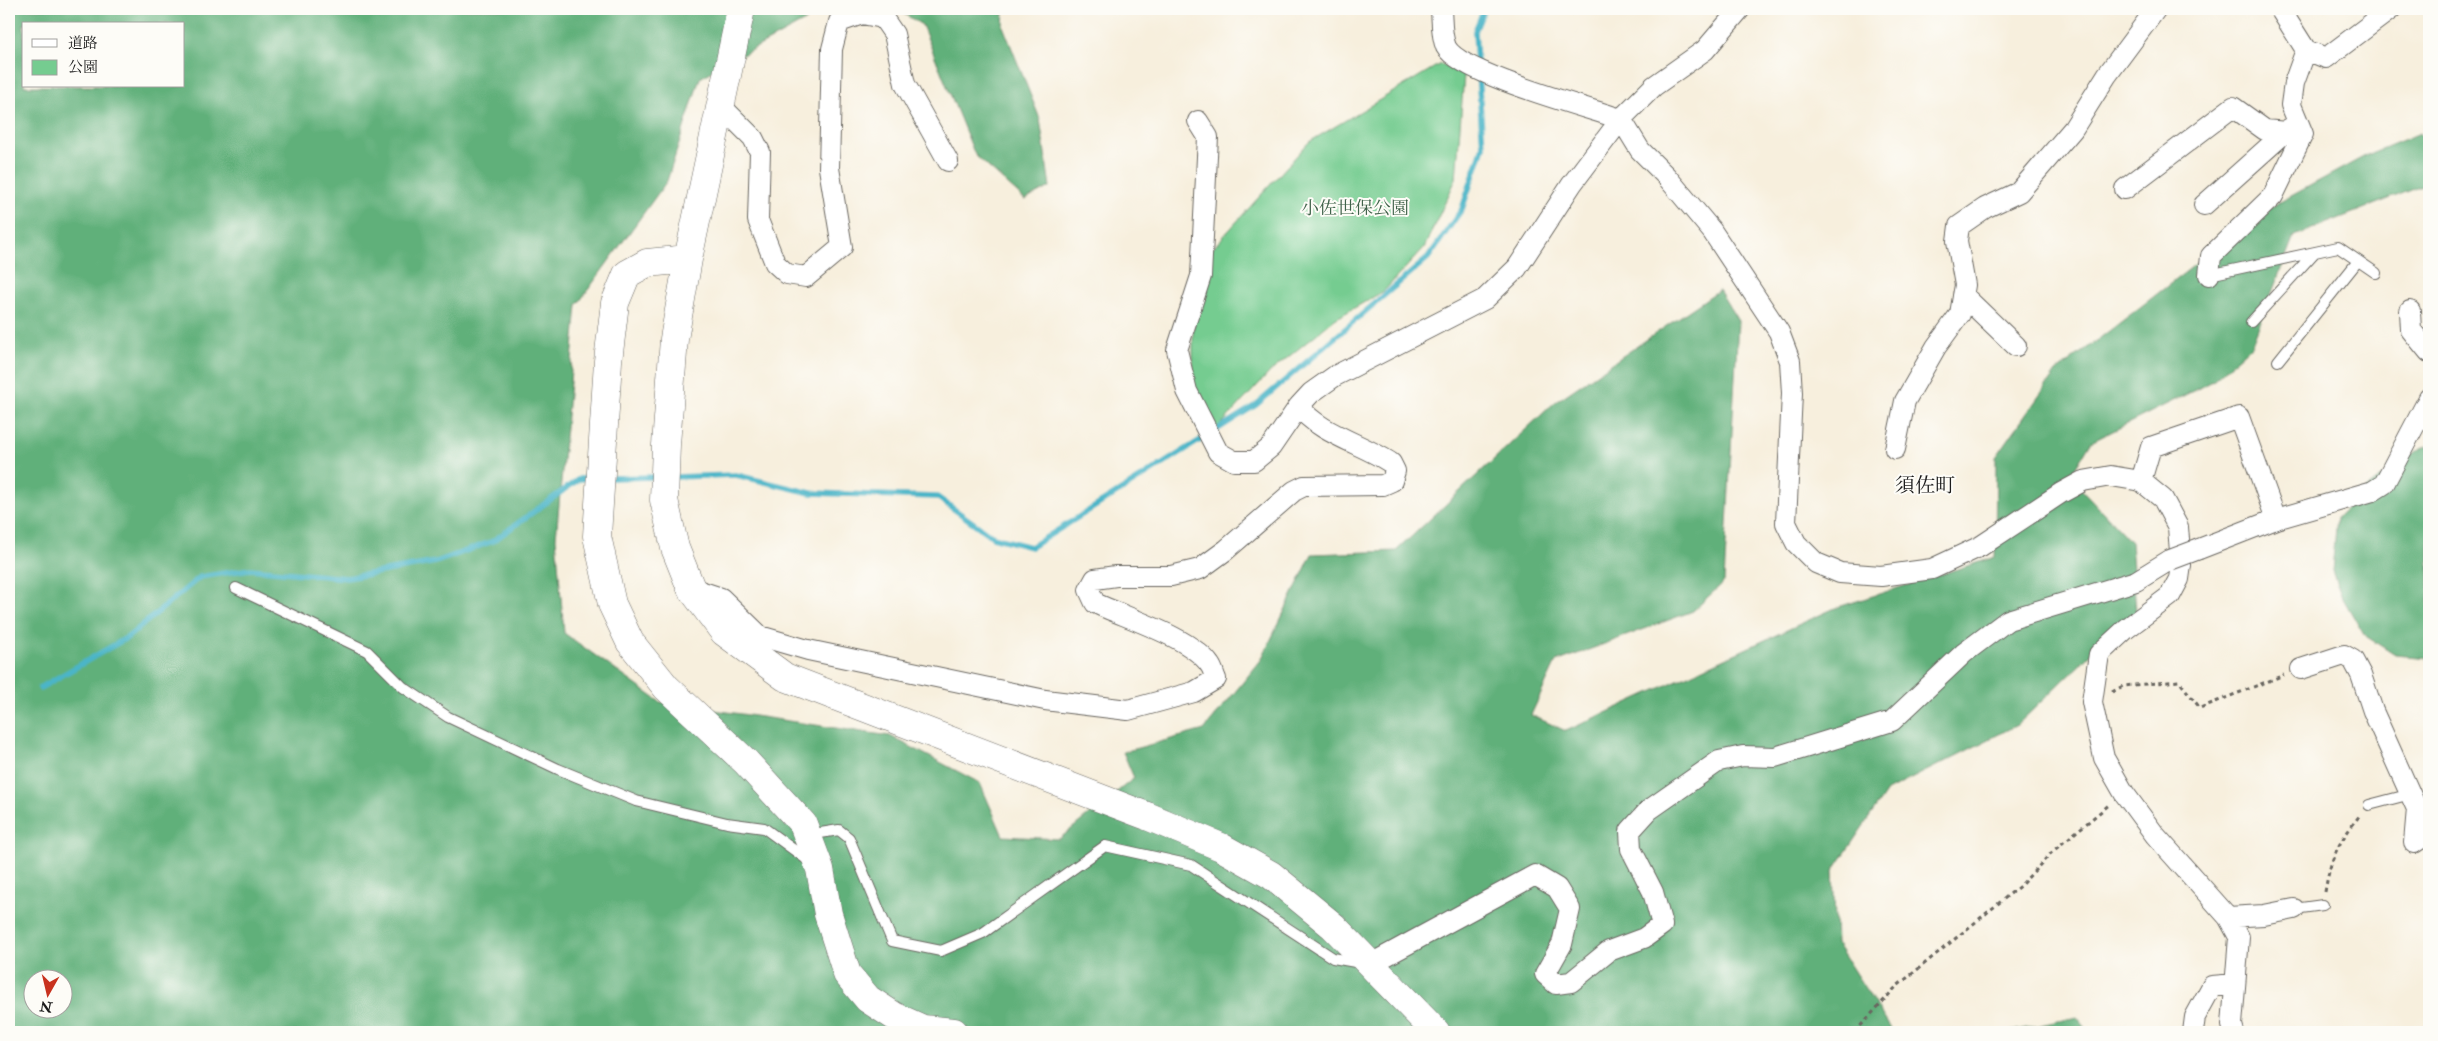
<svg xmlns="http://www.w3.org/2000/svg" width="2438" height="1041" font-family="'IM FELL Double Pica','Noto Serif JP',serif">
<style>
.green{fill:#75cc90;stroke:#487456}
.forest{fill:#60b07a;stroke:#3e664b;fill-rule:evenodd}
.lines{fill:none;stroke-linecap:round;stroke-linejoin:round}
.stream{stroke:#4bb5c8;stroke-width:5.5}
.lane-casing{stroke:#696660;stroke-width:12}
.street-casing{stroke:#696660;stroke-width:22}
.secondary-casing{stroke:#696660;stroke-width:29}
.path{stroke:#696660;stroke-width:3;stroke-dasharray:4 4;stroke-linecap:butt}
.lane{stroke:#fff;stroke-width:10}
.street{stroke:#fff;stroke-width:20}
.secondary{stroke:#fff;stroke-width:28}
.street-bridge-casing{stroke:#696660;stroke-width:22;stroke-linecap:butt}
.street-bridge{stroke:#fff;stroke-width:20}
.labels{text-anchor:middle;stroke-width:4;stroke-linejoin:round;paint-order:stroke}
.park-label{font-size:18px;fill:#40624a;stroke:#fdfcf7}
.quarter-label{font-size:20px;fill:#1c1c1c;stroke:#fdfcf7}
</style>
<rect width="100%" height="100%" fill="#fdfcf7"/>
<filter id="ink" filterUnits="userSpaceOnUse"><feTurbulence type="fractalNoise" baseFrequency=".02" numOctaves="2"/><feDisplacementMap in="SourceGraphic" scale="10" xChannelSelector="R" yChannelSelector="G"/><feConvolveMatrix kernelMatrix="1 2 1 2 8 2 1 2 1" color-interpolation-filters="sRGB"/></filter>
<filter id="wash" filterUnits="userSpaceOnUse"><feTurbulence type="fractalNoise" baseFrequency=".0096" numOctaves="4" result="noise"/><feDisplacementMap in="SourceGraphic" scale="20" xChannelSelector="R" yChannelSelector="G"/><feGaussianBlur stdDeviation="1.12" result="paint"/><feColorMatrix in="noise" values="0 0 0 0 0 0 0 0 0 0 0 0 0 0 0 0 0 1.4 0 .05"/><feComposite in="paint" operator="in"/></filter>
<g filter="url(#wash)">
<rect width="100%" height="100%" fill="#f7efdd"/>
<path class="green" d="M1440,64l24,11 -8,104 -32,69 -40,43 -49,28 -65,53 -54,58 -23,-45v-56l19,-80 97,-107z"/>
<path class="forest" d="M9,9h818l-127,69 -33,103 -90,124 -21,233 8,95 96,69 230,34 90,47 23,53 56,3 75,-61 -11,-26 81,-22 57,-70 51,-106 84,-3 158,-148 165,-113 19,31 -14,261 -31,29 -137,51 -25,53 35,16 269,-123 160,-51 1,-100 60,-85 211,-163 100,-54 53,-22 9,15v33l-2,3 -133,52 -43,110 -38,35 -122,61 -21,35 61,65 5,69 -119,114 -130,66 -54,80 3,72 57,89h-1884zM24,24h160v62h-160zM32,978h30v30h-30z
M896,9h108l-1,17 37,93 10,68 -25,13 -50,-45 -53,-130z
M2429,445v213l-34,-3 -31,-20 -23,-40 -9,-24 5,-54 28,-27 55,-41z
M2077,1017l12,15h-81z"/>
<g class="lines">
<path class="stream" d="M1477,64l-2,-33 9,-22
M673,477l63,-2 75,18 126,4 56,40 38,10 225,-142 172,-147 34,-49 21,-62 -5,-74
M608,478l51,-1
M40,688l88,-51 72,-60 50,-8 97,9 89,-16 57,-21 86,-62 15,-1"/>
</g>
</g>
<g filter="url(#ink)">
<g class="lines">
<g class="lane-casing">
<path id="lane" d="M2209,275l129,-28 38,26
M2251,322l64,-70
M2278,361l80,-100
M236,588l131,63 36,36 45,30 110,52 78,32 91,22 37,5 45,33
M2369,805l42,-11
M808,835l31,-5 10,8 43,103 49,10 42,-18 122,-87 86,19 142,93 28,5
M2294,909l29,-4"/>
</g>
<g class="street-casing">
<path id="street" d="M1441,9c1,12 0,26 5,38 14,27 143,61 175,72l19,31 26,26 46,55 67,101 11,29 2,32 -6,130 10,20 20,20 24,10 41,3 51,-7 49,-23 80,-53 22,-12 28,-5 30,5 22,18 15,28 3,38 -2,14 -9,17 -44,33 -27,25 -7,48 12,56 20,35 31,42 73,82 11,20 -7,88 2,7
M2280,9l26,41 20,8 65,-49
M722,107l31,31 7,14 -2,68 17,43 12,11 19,3 36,-30 -13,-79 3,-119 7,-27 23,-8 21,4 11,16 11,50 43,77
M1198,121l10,16 -7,139 -24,74 10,41 31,61 16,9h20l17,-14 28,-41
M2125,189l108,-82 32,23 21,2
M2204,205l86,-77
M2209,275l2,-19 62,-60 30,-62 -12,-29 3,-22 12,-33
M1963,295l53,51
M2410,311l1,19 18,22
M1895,449l10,-48 31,-54 24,-33 5,-29 -8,-44 2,-15 26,-18 34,-16 54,-63 34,-54 49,-66
M2141,481l10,-34 88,-30 37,102
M2199,549l77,-30 97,-28 11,-7 45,-86
M691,588l30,10 39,38 48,14 237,50 83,10 66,-18 22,-13c-2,-4 -3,-10 -6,-14 -19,-28 -84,-47 -115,-62l-6,-13 6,-11 21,-3h55l29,-7 26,-19 68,-59 10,-5 79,-1 9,-4 3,-10 -4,-8c-26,-18 -75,-31 -92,-57l12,-13 24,-17 150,-77 32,-31 55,-84 49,-65 33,-33 51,-36 35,-41
M2301,669l43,-14 9,5 8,15 12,36 44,98 -3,34 15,-10
M2228,917l36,-2 30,-6
M1369,965l166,-90 22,13 13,21 -8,35 -17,30 11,10 15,-2 38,-31 35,-13 18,-13 -9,-33 -22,-43 -1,-18 19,-21 70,-49 24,-5 32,1 117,-36 72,-68 44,-33 128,-39 34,-21
M2193,1032l2,-15 17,-31 23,-2"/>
</g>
<g class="secondary-casing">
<path id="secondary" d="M741,9l-53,250 -14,80 -8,106 -2,55 11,48 16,40 33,44 61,45 362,139 74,31 50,28 62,51 103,106
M688,259l-41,4 -20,11 -12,29 -7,58 -11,175 15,68 18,38 36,45 80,75 57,62 17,45 8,45 19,60 21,25 26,17 29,13 31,3"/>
</g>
<path class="path" d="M2112,692l11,-6 56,-5 21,27 84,-33
M2325,892c6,-37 13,-48 35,-77
M1855,1032l41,-45 125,-102 32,-34 57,-47"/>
<use href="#lane" class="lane"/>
<use href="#street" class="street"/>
<use href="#secondary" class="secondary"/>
<g class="street-bridge-casing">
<path id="street-bridge" d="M2170,560l29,-11"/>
</g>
<use href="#street-bridge" class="street-bridge"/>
</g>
</g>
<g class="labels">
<g class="park-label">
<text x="1355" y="214">小佐世保公園</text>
</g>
<g class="quarter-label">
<text x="1925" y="492">須佐町</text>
</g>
</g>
<rect width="2438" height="1041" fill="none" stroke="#fdfcf7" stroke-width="30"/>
<rect x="22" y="22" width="162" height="65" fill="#fdfcf7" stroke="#a3a29f"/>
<rect x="32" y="39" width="25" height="8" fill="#ffffff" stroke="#a3a29f"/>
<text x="68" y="48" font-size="15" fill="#1c1c1c">道路</text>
<rect x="32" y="60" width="25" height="15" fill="#75cc90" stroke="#a3a29f"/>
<text x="68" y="72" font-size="15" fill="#1c1c1c">公園</text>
<g transform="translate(48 994) rotate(188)"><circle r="24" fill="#fdfcf7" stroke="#a3a29f"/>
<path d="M0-4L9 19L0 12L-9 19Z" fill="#c8321e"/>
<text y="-8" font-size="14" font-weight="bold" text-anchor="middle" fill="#1c1c1c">N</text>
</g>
</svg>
